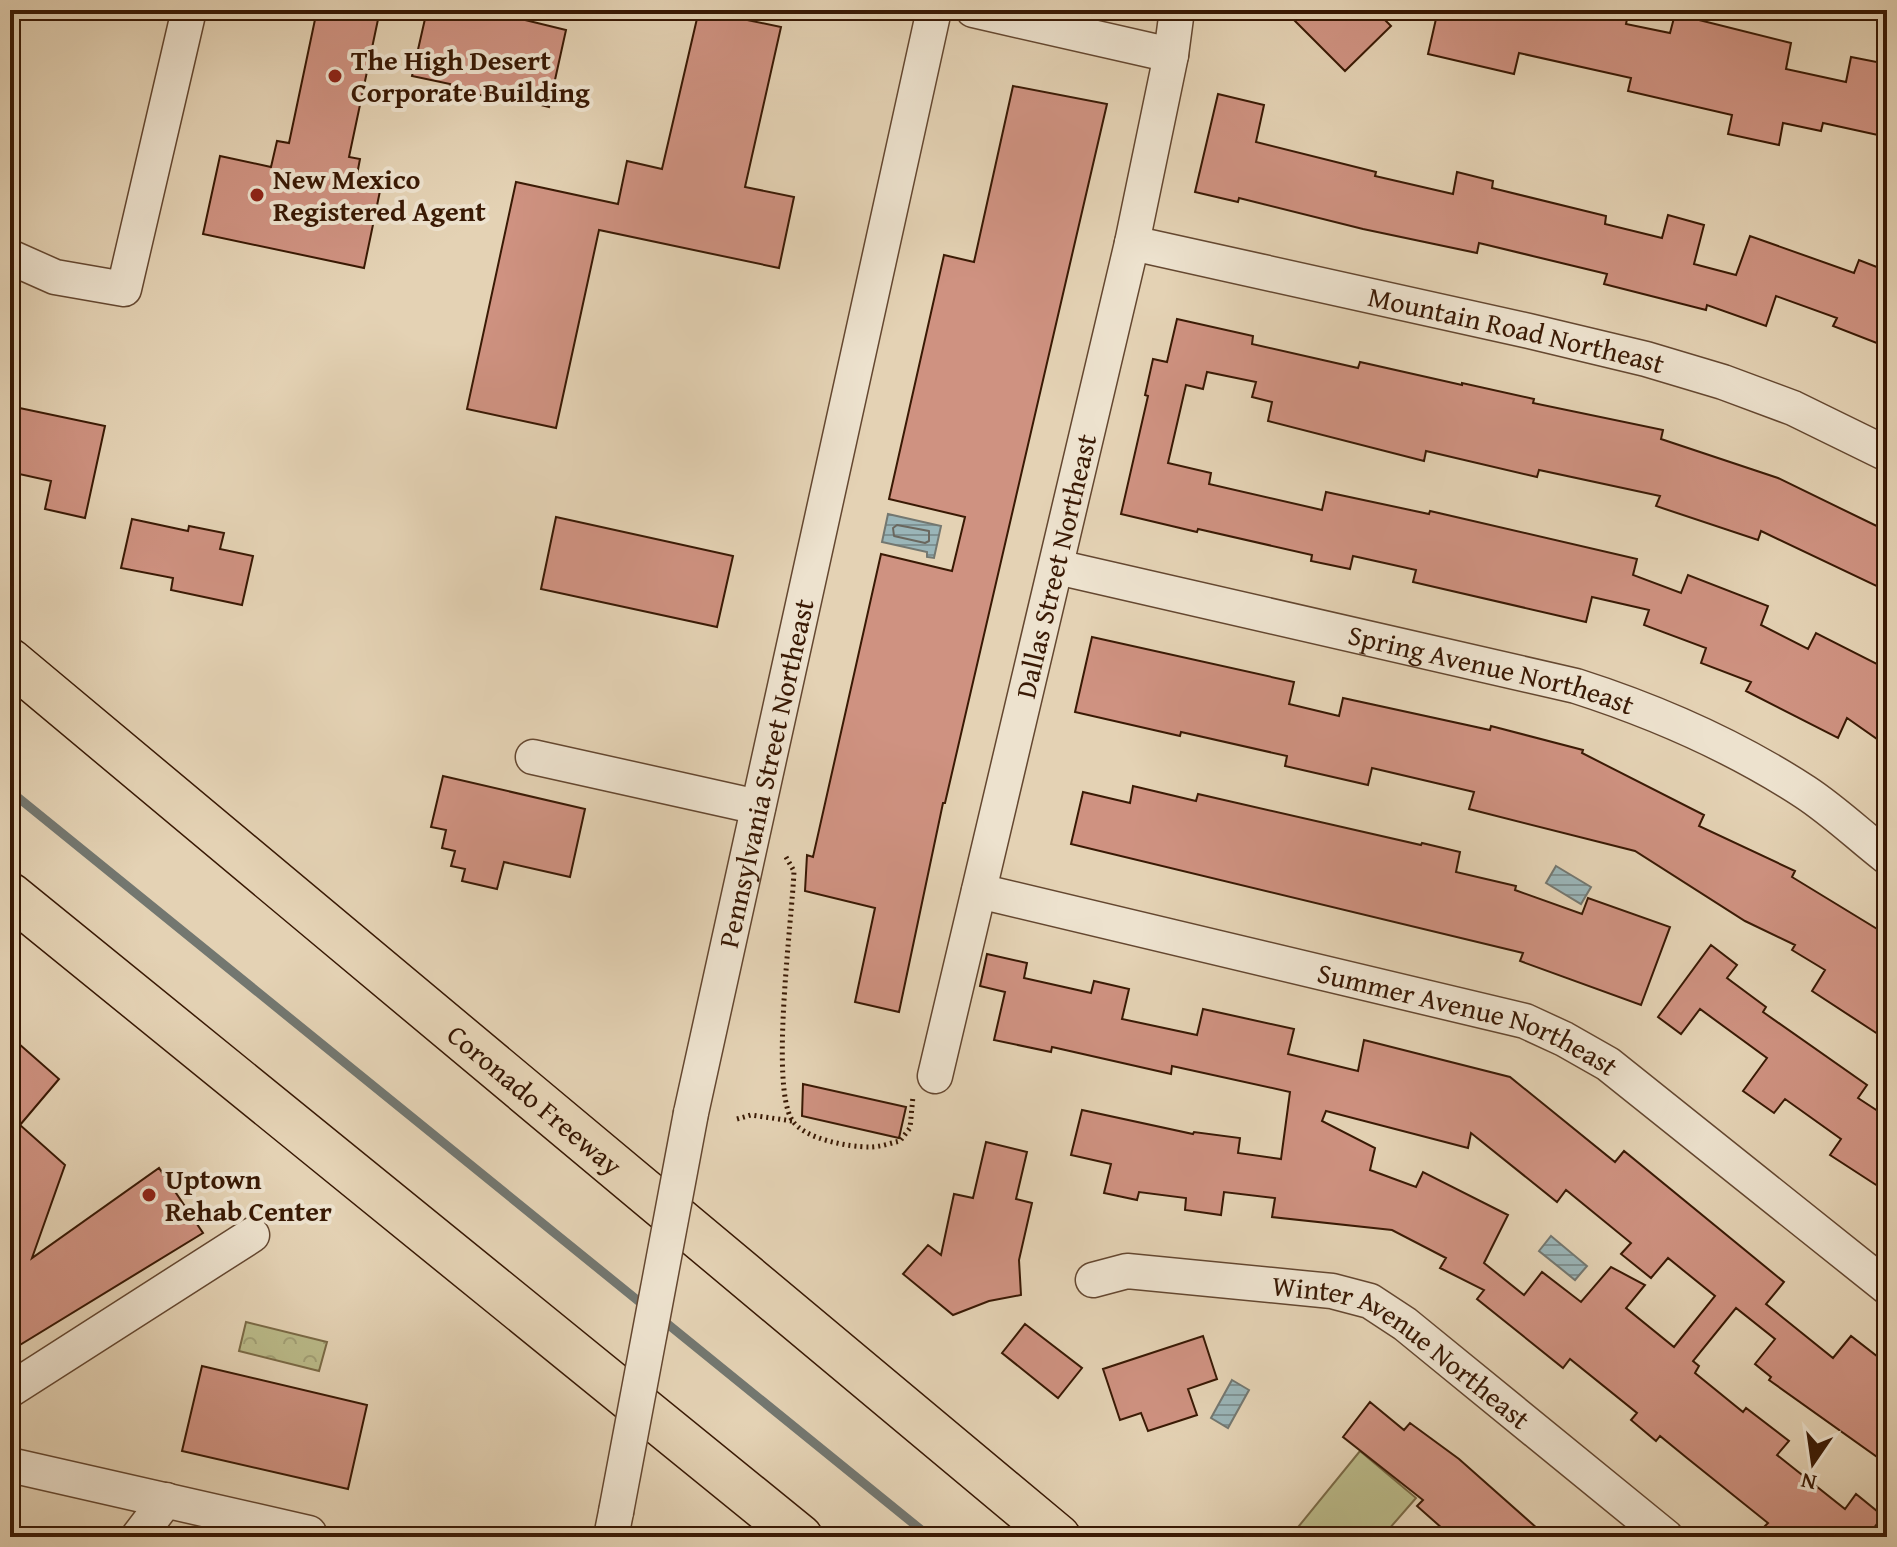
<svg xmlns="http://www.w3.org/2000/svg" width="1897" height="1547" font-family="'Gentium Book Plus',serif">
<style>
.park{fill:url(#park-crowns);stroke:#7a6a46;stroke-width:2}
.pitch{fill:#baba89;stroke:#7a6a46;stroke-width:2}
.water{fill:url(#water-rules);stroke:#737770;stroke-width:2}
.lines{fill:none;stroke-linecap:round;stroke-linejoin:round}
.shore{stroke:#6a675e;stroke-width:2}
.stream{stroke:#737770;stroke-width:9}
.building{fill:#cf9281;stroke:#391904;stroke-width:2;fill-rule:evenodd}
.minor-casing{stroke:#644730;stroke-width:37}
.highway-casing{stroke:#391904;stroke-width:47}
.path{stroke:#391904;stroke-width:5;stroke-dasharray:2 4;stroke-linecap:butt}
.minor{stroke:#ede2ce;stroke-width:34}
.highway{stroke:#e4d2b4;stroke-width:44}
.minor-bridge-casing{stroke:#644730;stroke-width:37;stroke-linecap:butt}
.minor-bridge{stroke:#ede2ce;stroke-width:34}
.poi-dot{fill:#8f2418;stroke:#ede2ce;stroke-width:3}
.labels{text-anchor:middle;stroke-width:8;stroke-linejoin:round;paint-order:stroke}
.poi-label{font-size:28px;font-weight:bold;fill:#391904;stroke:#ede2ce;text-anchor:start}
.street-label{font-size:28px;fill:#391904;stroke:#ede2ce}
</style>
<defs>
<pattern id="park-crowns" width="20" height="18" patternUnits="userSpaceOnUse" patternTransform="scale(2)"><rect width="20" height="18" fill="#baba89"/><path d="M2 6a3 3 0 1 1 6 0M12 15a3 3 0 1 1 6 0" fill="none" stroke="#a19f75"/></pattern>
<pattern id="water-rules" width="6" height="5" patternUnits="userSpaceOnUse" patternTransform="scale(2)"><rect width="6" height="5" fill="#9ab5b8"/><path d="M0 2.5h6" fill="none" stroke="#7f9293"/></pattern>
</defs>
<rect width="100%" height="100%" fill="#e4d2b4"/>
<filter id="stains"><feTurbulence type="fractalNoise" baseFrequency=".0025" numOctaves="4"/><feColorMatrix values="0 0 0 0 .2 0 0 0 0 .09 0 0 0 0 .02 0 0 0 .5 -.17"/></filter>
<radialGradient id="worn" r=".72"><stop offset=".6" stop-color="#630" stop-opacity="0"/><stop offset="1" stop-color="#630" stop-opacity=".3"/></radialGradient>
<path class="park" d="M246,1322l81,20 -8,29 -80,-20z"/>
<path class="pitch" d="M1360,1451l56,47 -34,39h-92z"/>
<path class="water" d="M888,514l53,12 -7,32 -7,-1v-5l-45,-10z
M1556,866l35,21 -10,17 -35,-21z
M1551,1236l36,30 -12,14 -36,-29z
M1232,1380l17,10 -21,38 -17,-10z"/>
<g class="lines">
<path class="shore" d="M897,525l32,6v10l-4,2 -31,-7 -1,-8z"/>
<path class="stream" d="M10,791l637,517
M659,1317l271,220"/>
</g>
<path class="building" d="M317,10h63l-31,147 11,2 -5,26 25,6 -16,77 -161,-34 17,-78 51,11 6,-26 12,2z
M427,10h77l22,5 -1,5 41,10 -17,77 -41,-10 -1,4 -58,-13 1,-4 -38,-8z
M699,10l82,17 -36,160 49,10 -15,71 -180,-38 -43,198 -89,-19 49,-227 102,22 9,-43 35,8z
M1284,10h91l16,16 -46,45z
M1438,10h191l-3,14 44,9 5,-19 116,29 -5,26 60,13 5,-25 36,7v73l-64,-14 -2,8 -38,-8 -4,22 -51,-11 4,-19 -104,-24 3,-13 -112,-25 -5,21 -86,-20z
M1013,86l94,18 -162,699h-2l-44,209 -44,-10 20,-94 -70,-17 2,-36 6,2 68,-303 71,17 13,-54 -76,-18 55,-244 30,7z
M1218,94l46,11 -8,37 120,30 -1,4 78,18 4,-22 36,9 -1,7 114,28 -1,8 57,14 6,-23 36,10 -10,39 42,11 14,-39 104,37 5,-13 28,11v76l-54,-21 4,-8 -61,-22 -10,30 -59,-21 -1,5 -102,-26 3,-10 -128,-31 -2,10 -114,-24 -124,-31 -1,4 -43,-10z
M1177,319l76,17 -1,8 106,24 2,-6 102,23v-2l72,16 -1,4 130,27 -2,9 117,39 109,53v60l-126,-60 -3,9 -102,-34 4,-10 -121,-26 -2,7 -111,-26 -2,10 -156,-40 4,-19 -20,-5 4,-15 -49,-10 -4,17 -17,-4 -18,78 43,10 -2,11 113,26 4,-18 103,22 1,-3 207,48 -4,16 48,18 7,-18 80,31 -7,19 47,24 8,-16 71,36v77l-40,-28 -9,20 -92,-47 5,-9 -50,-19 5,-15 -62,-23 5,-15 -57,-13 -6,25 -173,-40 3,-12 -63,-14 -3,13 -39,-8 1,-6 -114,-26 -1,3 -76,-18 27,-118 -3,-1 8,-36 14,3z
M10,406l95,20 -20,92 -40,-9 6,-28 -41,-9z
M556,517l177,39 -16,71 -176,-38z
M132,519l56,12 1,-5 35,7 -4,16 33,7 -11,49 -71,-15 2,-12 -52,-10z
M1092,637l202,45 -5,22 50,12 4,-18 147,32 1,-4 92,24 -1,3 122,62 -5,11 96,45 -3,6 95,58v105l-75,-49 13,-21 -33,-20 3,-5 -50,-24 -110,-70 -166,-42 5,-17 -102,-24 -4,17 -83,-19 2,-10 -106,-24 -1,4 -105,-24z
M443,776l142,33 -15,68 -66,-15 -7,27 -35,-8 3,-12 -14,-3 4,-15 -13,-3 4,-18 -15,-3z
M1133,786l63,15 2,-7 223,51 1,-2 38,9 -4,20 60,14 -1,4 67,24 6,-16 82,29 -29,78 -121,-44 3,-8 -452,-109 12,-52 47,11z
M1711,945l26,20 -10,13 39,29 -3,5 104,73 -9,13 29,19v75l-57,-37 11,-16 -56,-40 -11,14 -31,-22 24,-33 -67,-49 -19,25 -23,-17z
M987,954l40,9 -3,15 67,15 3,-12 35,8 -7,30 75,16 6,-26 91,20 -6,25 70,17 6,-31 146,37 105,85 9,-11 160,131 -18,22 67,54 18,-22 36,28v100l-118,-84 2,-3 -16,-13 20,-25 -39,-31 -43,53 6,5 -4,7 48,39 3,-4 43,33 -12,14 68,54 11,-15 27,22 -16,21h-90l-13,-10 4,-4 -81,-65 -27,-22 -4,5 -25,-21 6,-7 -67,-54 -7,9 -86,-69 7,-9 -44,-22 6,-10 -54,-28 -120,-13 3,-19 -51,-6 -3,23 -36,-5 1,-12 -47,-6 -2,8 -33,-7 7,-29 -40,-9 11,-45 111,24 1,-2 46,6 -2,15 43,6 9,-67 -118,-26 -1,8 -119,-27 -1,5 -57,-12 11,-48 -25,-6zM1326,1111l142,37 3,-15 86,69 9,-12 65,53 -10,11 30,24 17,-20 47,38 -41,51 -48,-39 19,-23 -34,-18 -30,35 -39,-30 -18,23 -40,-32 24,-48 -85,-43 -7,15 -46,-17 5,-22 -53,-27z
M10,1036l49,43 -39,46 45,40 -33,93 127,-90 44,65 -193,118z
M803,1084l103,23 -7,31 -97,-22z
M986,1142l41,10 -11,47 16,4 -13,57 2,35 -32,6 -36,14 -50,-41 25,-29 13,10 13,-61 19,4z
M1025,1324l57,44 -24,30 -56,-45z
M1203,1336l14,43 -29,10 9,26 -49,16 -7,-18 -21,7 -17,-51z
M202,1366l165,39 -19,84 -166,-38z
M1370,1402l34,28 6,-7 49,36 88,78h-95l-35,-31 6,-6 -80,-63z"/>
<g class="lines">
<g class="minor-casing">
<g id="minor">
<path d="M973,10l198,45"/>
<path id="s1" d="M1132,243l397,88 117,28 77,23 70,26 94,46"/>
<path d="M10,257l45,20 69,12 65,-279"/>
<path id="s2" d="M1057,567l519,119c81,26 157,59 229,106 29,19 55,44 82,65"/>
<path d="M533,757l225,50"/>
<path id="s3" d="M979,891l546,130 39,18 44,25 279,223"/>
<path id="s4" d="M935,1076l197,-833 39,-188 6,-45"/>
<path id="s5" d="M691,1113l243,-1103"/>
<path id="s6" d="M1093,1280l34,-9 205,20 38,10 35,23 261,213"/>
<path d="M10,1390l242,-155"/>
<path d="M10,1465l299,68"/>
<path d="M138,1537l28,-37"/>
<path d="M611,1537l5,-25"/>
</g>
</g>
<g class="highway-casing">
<g id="highway">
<path id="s7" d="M10,661l1048,876"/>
<path d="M10,895l790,642"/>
</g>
</g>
<path class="path" d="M786,857l8,14c-2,50 -24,213 -2,249 12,19 56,27 78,27 10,0 21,-4 30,-6l10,-13 3,-32
M737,1119l14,-4 41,6"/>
<use href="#minor" class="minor"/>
<use href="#highway" class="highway"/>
<g class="minor-bridge-casing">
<path id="minor-bridge" d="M616,1512l75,-399"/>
</g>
<use href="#minor-bridge" class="minor-bridge"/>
</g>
<g class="poi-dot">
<circle cx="335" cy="76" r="8"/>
<circle cx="257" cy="195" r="8"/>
<circle cx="149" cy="1195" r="8"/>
</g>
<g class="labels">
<g class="poi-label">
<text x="351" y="70">The High Desert<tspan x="351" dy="32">Corporate Building</tspan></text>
<text x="273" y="189">New Mexico<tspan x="273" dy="32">Registered Agent</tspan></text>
<text x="165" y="1189">Uptown<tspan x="165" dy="32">Rehab Center</tspan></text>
</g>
<g class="street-label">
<text dy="10" stroke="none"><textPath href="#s1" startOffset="394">Mountain Road Northeast</textPath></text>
<text dy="10" stroke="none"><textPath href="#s4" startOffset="524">Dallas Street Northeast</textPath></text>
<text dy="10" stroke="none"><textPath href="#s2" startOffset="446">Spring Avenue Northeast</textPath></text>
<text dy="10" stroke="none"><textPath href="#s5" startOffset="348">Pennsylvania Street Northeast</textPath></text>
<text dy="10" stroke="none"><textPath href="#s3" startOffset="506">Summer Avenue Northeast</textPath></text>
<text dy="10" stroke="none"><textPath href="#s7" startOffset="684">Coronado Freeway</textPath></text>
<text dy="10" stroke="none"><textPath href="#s6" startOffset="330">Winter Avenue Northeast</textPath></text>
</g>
</g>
<rect width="1897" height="1547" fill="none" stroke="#e4d2b4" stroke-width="40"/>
<rect x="12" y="12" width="1873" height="1523" fill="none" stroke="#391904" stroke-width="4"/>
<rect x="20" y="20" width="1857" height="1507" fill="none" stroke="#391904" stroke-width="2"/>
<g transform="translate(1813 1463) rotate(193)" stroke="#ede2ce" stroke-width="6" paint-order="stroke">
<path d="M0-6L14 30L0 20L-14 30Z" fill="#391904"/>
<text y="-12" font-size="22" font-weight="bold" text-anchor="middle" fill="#391904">N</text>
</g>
<rect width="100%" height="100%" filter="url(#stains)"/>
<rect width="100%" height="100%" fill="url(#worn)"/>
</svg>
